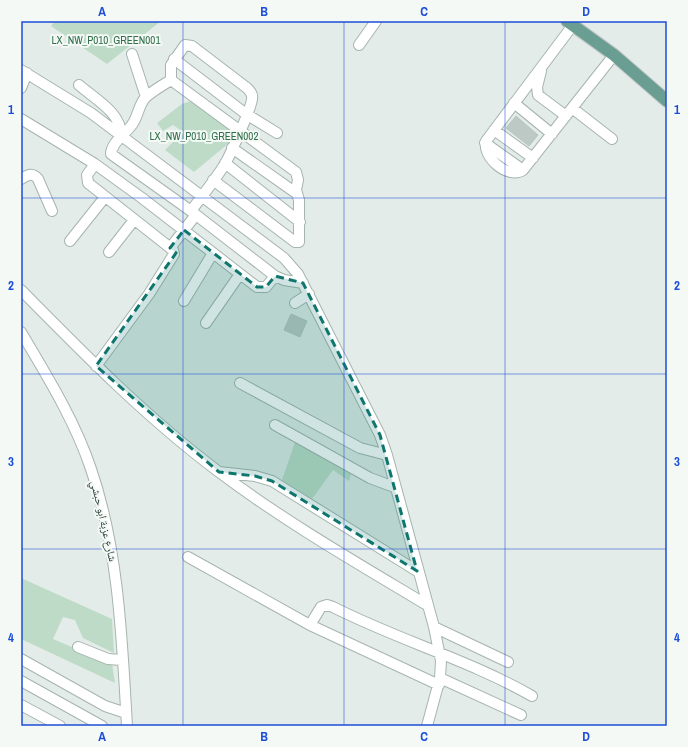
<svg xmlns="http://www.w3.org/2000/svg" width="688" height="747" font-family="'Archivo Narrow','Noto Naskh Arabic',sans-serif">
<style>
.green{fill:#bedbc7}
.building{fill:#bcc9c4;stroke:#b6c5bf}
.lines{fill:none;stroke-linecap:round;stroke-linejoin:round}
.minor-casing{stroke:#a6b4af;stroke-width:12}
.major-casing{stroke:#c2c8c7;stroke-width:14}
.minor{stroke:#fff;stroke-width:10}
.major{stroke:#6b9e92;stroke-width:12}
.marked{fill:#0f766e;fill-opacity:0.2;stroke:#0f766e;stroke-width:3;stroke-dasharray:8 5;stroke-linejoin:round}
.grid{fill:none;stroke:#1d4ed8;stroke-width:1;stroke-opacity:0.55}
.labels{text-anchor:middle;stroke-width:4;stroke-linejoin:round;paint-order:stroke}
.park-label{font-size:11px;fill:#326f4b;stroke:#f4f9f6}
.street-label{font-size:11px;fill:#243c36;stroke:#f4f9f6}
.neatline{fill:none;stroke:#1d4ed8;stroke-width:1.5}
.grid-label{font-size:13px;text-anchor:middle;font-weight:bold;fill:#1d4ed8}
</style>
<rect width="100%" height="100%" fill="#e3ece8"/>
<path class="green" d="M55,21h106l-54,43 -56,-38z
M191,101l50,32 -47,39 -29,-22 18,-18 -10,-7 -10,6 -6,-8 25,-19z
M296,439l56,32 -3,10 -16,-11 -21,29 -30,-19z
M21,578l91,41 2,34 -31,-15 -8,-18 -12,-3 -10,22 59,25 3,19 -94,-44z"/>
<path class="building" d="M516,116l22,19 -9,11 -23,-18z
M291,314l16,7 -7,16 -16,-7z"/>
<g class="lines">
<g class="minor-casing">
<path id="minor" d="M573,25l-87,116c-4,16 22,39 37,29l91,-115
M359,45l17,-24
M132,54l14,43
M174,59l72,55 31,19
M21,70l70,43 193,145 14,16 82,161 7,20 47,172 7,34 -1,17 -13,48
M541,71l-4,16 1,8 28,21
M171,80c-8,5 -19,11 -26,18 -7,8 -7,20 -14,28 -6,8 -20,17 -20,28l80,57 84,65 9,4 19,3
M79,85c16,14 43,28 42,51
M21,88l6,-15
M514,103l38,31
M572,108l40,31
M21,119l74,45 47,34 115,89h9l9,-11
M494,130l39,28
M485,143l38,27
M232,148l64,45
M225,163l75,59
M95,164l-8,11 1,8 85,67 1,4 -25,40 -53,72
M21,179c7,-4 11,-7 17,0l14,32
M191,211c11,-15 24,-31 34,-47 6,-11 26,-55 27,-65 1,-5 -2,-8 -5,-11l-55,-42 -7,-1 -14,20v15l125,92 2,8 -2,10 3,10v42h-4l-82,-62
M70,241l35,-44
M170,248l25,-32
M109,252l25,-32
M21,290c63,64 126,128 198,182 65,49 138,91 208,133
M184,301l29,-48
M295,303l14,-9
M206,323l34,-49
M21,332c26,44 54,89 70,137 28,82 31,171 36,257
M240,383l120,65 27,7
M275,425l95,53 24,9
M219,472l36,4 17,5 145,90
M188,557l122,68 129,60
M310,625l11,-18 6,-2 6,2c65,33 136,53 199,89
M434,627l74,35
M78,647l30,12 14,1
M21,659l84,47 21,7
M440,678l81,37
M21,681l81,45
M21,705l39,21"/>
</g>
<g class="major-casing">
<path id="major" d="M567,21l47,34 53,46"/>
</g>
<use href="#minor" class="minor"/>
<use href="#major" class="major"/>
</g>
<path class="marked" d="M184,230l73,57h9l9,-11 28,7 77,152 37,136 -145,-90 -17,-5 -36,-4 -123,-106 80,-113 -6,-5z"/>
<path class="grid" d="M183,21v705M344,21v705M505,21v705M21,198h646M21,374h646M21,549h646"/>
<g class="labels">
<g class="park-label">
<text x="106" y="44">LX_NW_P010_GREEN001</text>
<text x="204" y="140">LX_NW_P010_GREEN002</text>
</g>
<g class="street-label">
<text transform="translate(104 521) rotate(77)" y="4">شارع عزبة ابو حبشي</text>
</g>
</g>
<rect width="688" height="747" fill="none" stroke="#f4f9f6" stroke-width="44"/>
<rect x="22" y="22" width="644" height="703" class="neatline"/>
<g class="grid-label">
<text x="102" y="16">A</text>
<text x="264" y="16">B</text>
<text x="424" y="16">C</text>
<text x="586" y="16">D</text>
<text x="11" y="114">1</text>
<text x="677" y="114">1</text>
<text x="11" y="290">2</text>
<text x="677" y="290">2</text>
<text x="11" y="466">3</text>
<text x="677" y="466">3</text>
<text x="11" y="642">4</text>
<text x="677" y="642">4</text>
<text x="102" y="741">A</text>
<text x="264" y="741">B</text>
<text x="424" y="741">C</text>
<text x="586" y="741">D</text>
</g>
</svg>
